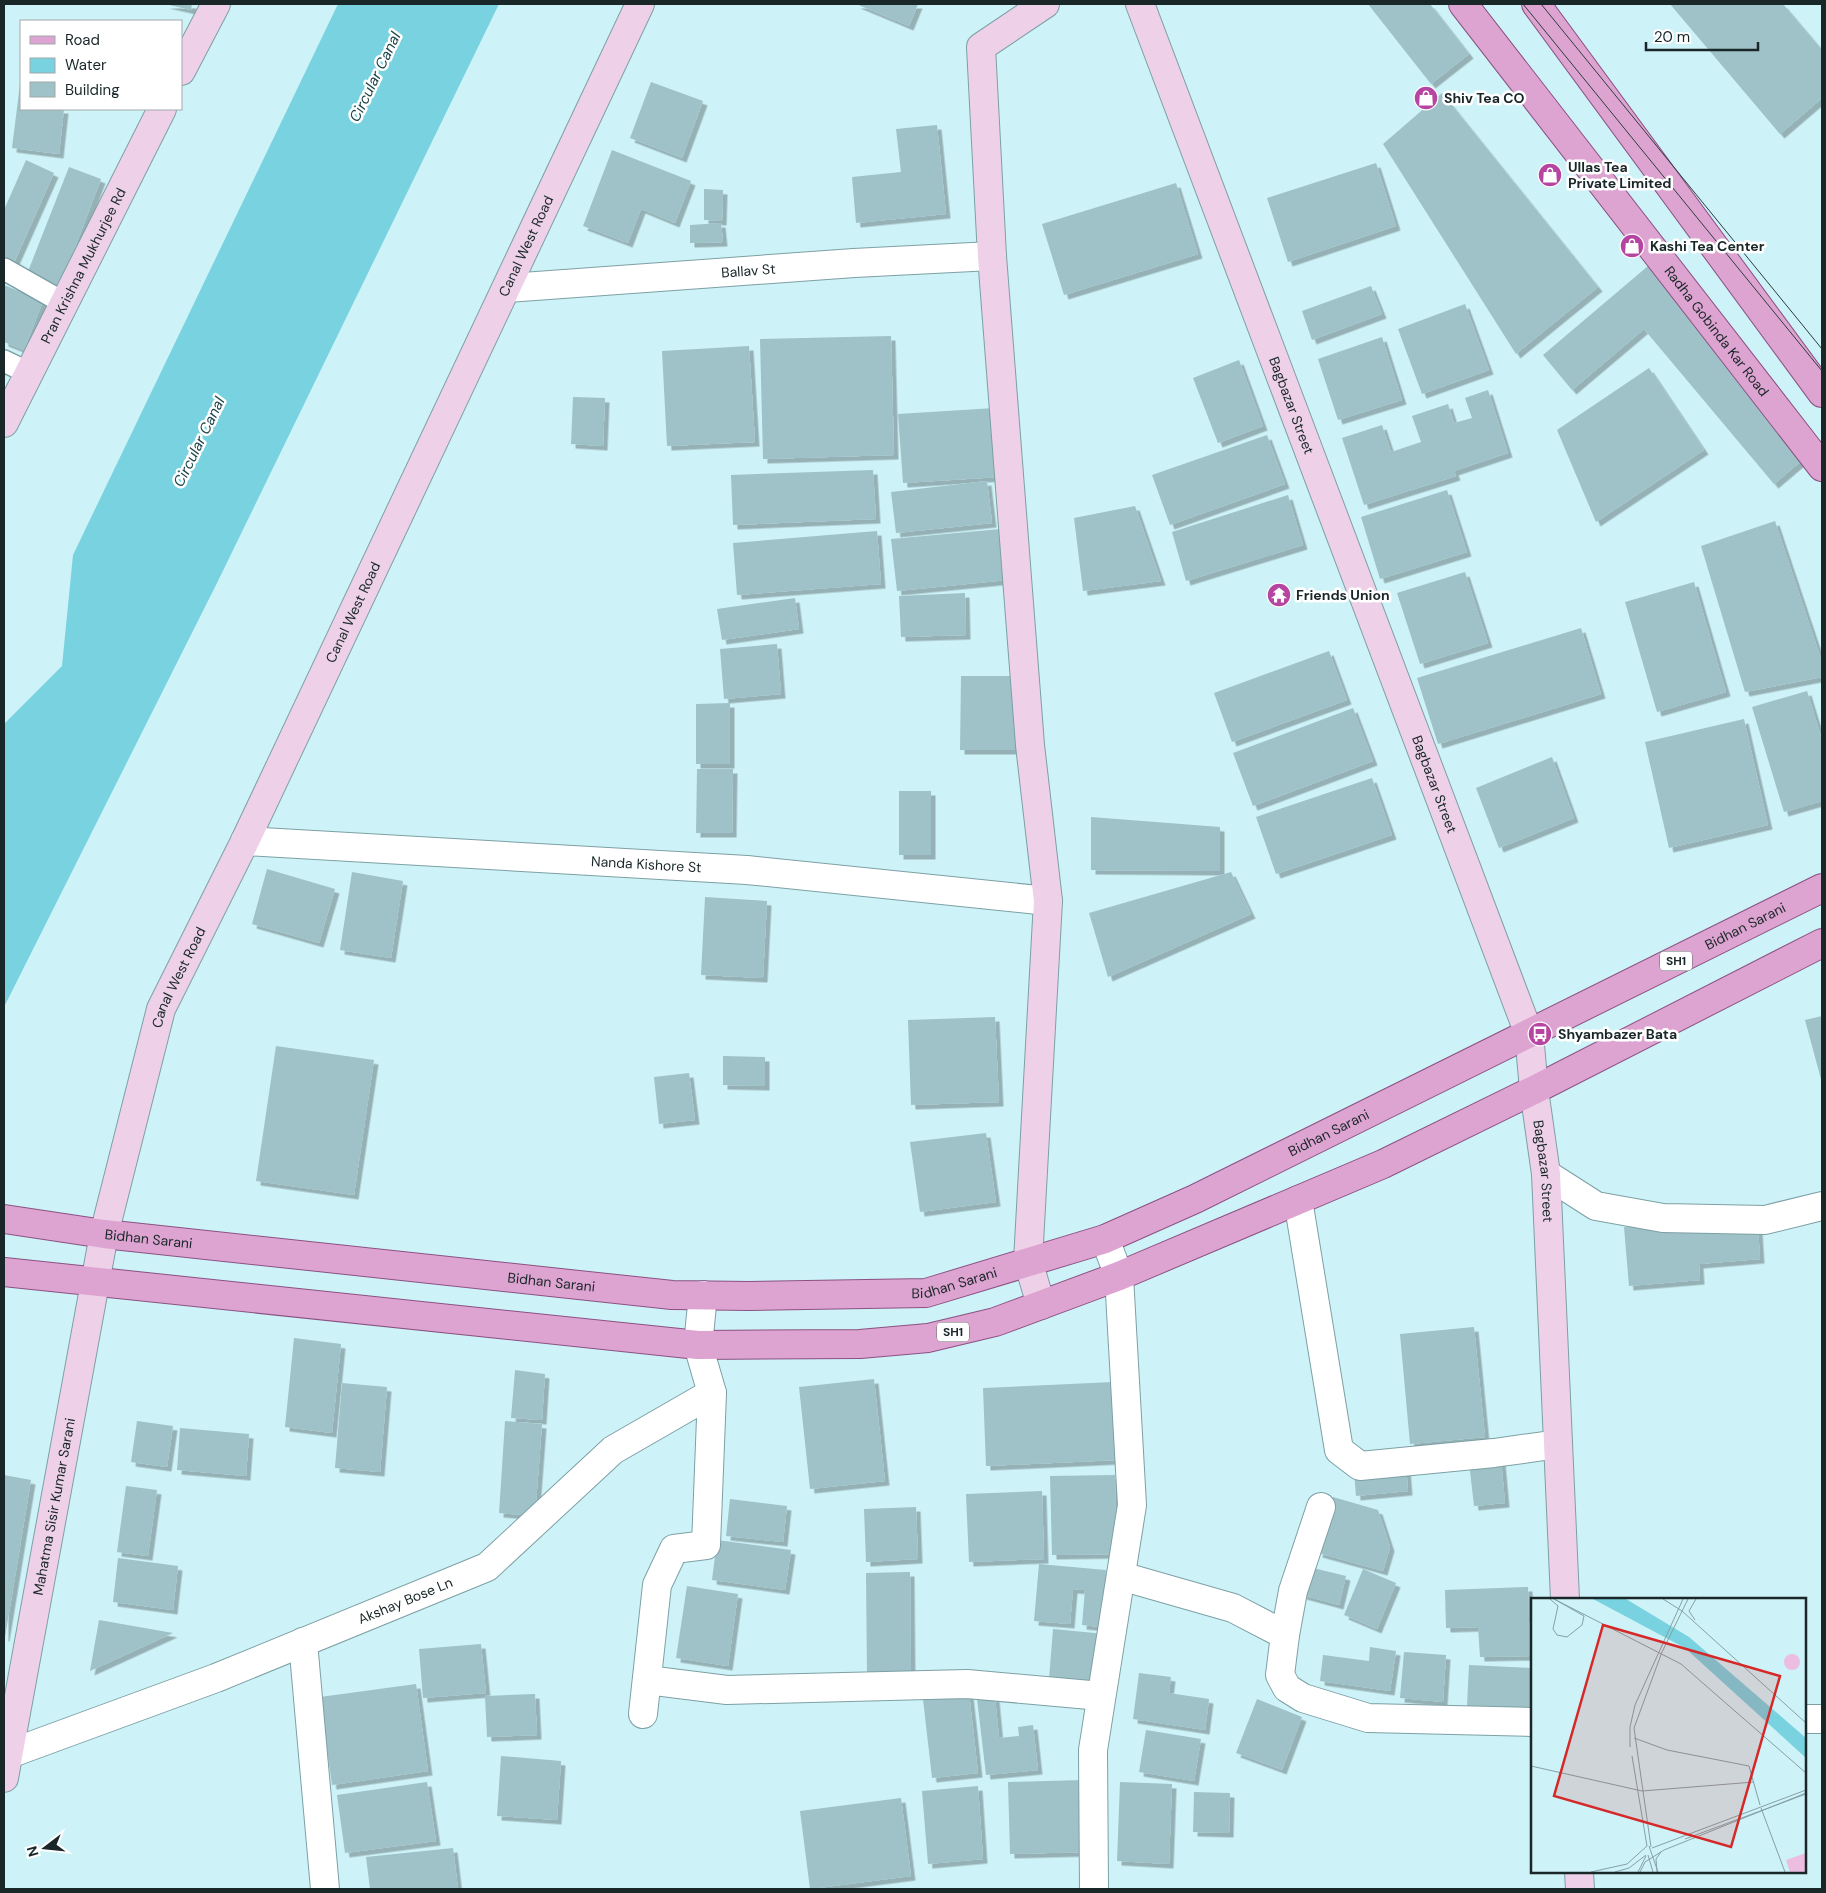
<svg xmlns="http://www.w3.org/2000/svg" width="1826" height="1893" font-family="'DM Sans',sans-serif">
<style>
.water{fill:#78d2df}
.building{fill:#9ec2c7;filter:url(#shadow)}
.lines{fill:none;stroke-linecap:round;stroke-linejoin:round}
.lane-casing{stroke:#7da0a5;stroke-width:24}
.street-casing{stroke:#7da0a5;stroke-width:30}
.secondary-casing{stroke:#7da0a5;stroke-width:30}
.primary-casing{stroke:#8b5183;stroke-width:30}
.lane{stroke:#fff;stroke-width:21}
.street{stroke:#fff;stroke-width:28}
.secondary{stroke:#eed1e8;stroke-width:28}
.primary{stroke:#dea4d1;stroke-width:28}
.tram{stroke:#2c3c3f;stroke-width:1}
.labels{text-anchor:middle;stroke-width:5;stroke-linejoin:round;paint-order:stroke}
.shield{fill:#fff;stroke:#5e6869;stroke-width:1}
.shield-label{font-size:12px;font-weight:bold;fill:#192729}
.poi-label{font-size:14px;font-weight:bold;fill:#192729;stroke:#fff;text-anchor:start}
.street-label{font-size:14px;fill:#192729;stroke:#fff}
.water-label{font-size:15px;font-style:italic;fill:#1d474c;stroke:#fff}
.inset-road{fill:none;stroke:#85a1a5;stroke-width:1}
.view{fill:#d62828;fill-opacity:0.15;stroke:#d62828;stroke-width:2.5}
.inset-edge{fill:none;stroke:#192729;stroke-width:2.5}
</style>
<defs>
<filter id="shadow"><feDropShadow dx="4.5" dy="4.5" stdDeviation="0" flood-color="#0004"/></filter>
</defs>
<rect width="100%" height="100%" fill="#cdf2f7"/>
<path class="water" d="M338,4h161l-282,579 -213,424v-283l58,-58 11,-111z"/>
<path class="building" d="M165,4h27l-1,6z
M856,4h62l-9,22z
M1368,4h62l39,50 -38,30z
M1670,4h113l39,46v48l-42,36z
M651,82l52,19 -21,57 -52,-20z
M20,84l1,25h43l-5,45 -47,-6z
M1442,93l156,194 -82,67 -133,-210z
M937,125l9,89 -90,9 -4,-46 49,-5 -5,-43z
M612,150l79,31 -16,42 -34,-14 -13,34 -45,-17z
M26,160l28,13 -41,92 -9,-4v-51z
M1376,163l20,63 -108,36 -21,-64z
M69,167l32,12 -41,108 -33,-13z
M1176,183l22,71 -134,41 -22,-71z
M704,189l19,1 -1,31 -18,-1z
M721,223l2,19 -33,1v-18z
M1648,266l159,190 -33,28 -130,-155 -72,61 -29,-35z
M4,285l39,16 -19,49 -20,-8z
M1371,286l11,28 -70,26 -10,-29z
M1465,304l24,66 -67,24 -24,-65z
M891,336l3,119 -131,4 -3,-120z
M1382,337l20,63 -64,20 -20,-61z
M749,346l6,96 -88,4 -5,-95z
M1239,360l24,66 -45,17 -25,-65z
M1649,368l55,82 -108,72 -39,-92z
M1488,390l20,63 -54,18 2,5 -92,29 -22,-67 40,-13 9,27 30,-10 -9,-26 36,-12 6,19 18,-5 -7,-20z
M573,397l32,1 -2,48 -32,-2z
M995,408l4,69 -96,6 -5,-69z
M1267,435l18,49 -115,41 -18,-50z
M873,470l3,49 -143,6 -2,-50z
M987,481l5,42 -96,10 -5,-41z
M1447,490l20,62 -87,27 -19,-62z
M1288,495l15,50 -117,36 -14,-49z
M1135,506l26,75 -78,10 -9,-73z
M1775,521l47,141v15l-77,15 -44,-146z
M1001,529l6,51 -110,11 -6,-52z
M877,531l4,53 -144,11 -4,-52z
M1465,572l23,71 -68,21 -23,-71z
M1694,582l32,110 -69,20 -32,-110z
M965,593l1,42 -65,2 -2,-41z
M795,598l4,31 -77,11 -5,-31z
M1581,628l20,66 -163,50 -21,-66z
M777,644l4,50 -57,5 -4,-50z
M1329,651l18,49 -115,42 -18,-49z
M961,676h55l-1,74h-55z
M1807,691l15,49v61l-38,11 -32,-105z
M730,703v61h-34v-60z
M1353,708l20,53 -120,45 -20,-53z
M1744,719l24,106 -99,23 -24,-106z
M1552,757l22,61 -75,30 -23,-60z
M697,769h36l-1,64h-36z
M1372,778l20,57 -116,39 -20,-57z
M899,791h32v64h-32z
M1091,817l129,10v44l-129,-1z
M267,869l68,20 -16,54 -67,-19z
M352,872l51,9 -12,77 -51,-8z
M1231,872l20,42 -143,63 -19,-64z
M705,897l62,4 -4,77 -62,-3z
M1822,1016v67l-17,-63z
M995,1017l4,85 -88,3 -3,-85z
M276,1046l98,14 -20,135 -98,-14z
M723,1056l42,1v29l-42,-1z
M689,1073l6,47 -36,4 -5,-47z
M986,1133l10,69 -76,10 -10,-70z
M1624,1227l134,1 2,31 -61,5 1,16 -71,6z
M1474,1327l11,110 -75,7 -10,-110z
M294,1338l47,6 -9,89 -47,-6z
M515,1370l30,4 -3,46 -31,-2z
M874,1379l11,102 -75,8 -11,-102z
M1114,1382l3,78 -131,6 -3,-78z
M342,1383l45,4 -7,85 -45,-4z
M137,1421l36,5 -6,41 -36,-5z
M505,1421l37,3 -7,92 -36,-3z
M180,1428l69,6 -3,42 -69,-6z
M1501,1459l4,44 -31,3 -5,-44z
M1406,1466l2,25 -52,5 -2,-25z
M4,1475l27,5 -26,157h-1z
M1115,1475l2,79 -65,1 -2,-79z
M126,1486l31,4 -9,66 -31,-4z
M1042,1491l2,68 -75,3 -3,-68z
M1333,1497l45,13 12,37 -7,24 -65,-18z
M730,1499l57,7 -4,36 -57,-6z
M916,1507l2,52 -52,3 -2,-53z
M717,1540l74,10 -6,40 -73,-10z
M118,1558l60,8 -5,44 -60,-8z
M1039,1564l67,6 -5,57 -19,-2 3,-35 -12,-1 -3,35 -36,-3z
M1309,1567l37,9 -7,29 -37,-10z
M1363,1569l33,14 -19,46 -33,-14z
M910,1572l1,107 -44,1 -1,-107z
M687,1586l51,8 -10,72 -52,-8z
M1528,1587l2,69 -50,1 -2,-30 -32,1 -1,-38z
M99,1620l74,13 -83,38z
M1053,1629l52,5 -5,50 -51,-5z
M481,1644l5,49 -63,5 -4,-49z
M1370,1647l26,4 -6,40 -70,-10 3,-26 46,6z
M1404,1652l42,3 -3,47 -43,-4z
M1469,1665l63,3v42l-65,-4z
M1139,1673l32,4 -2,16 40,6 -4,31 -72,-11z
M416,1684l12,87 -96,14 -12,-88z
M969,1693l9,80 -46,5 -9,-79z
M535,1694l2,41 -50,2 -2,-41z
M995,1697l4,41 20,-2 -1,-9 15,-2 5,45 -52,5 -9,-76z
M1257,1699l45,18 -20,53 -46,-17z
M1146,1730l55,9 -7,42 -55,-9z
M501,1756l60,5 -4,59 -60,-4z
M1084,1780l2,72 -76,2 -2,-72z
M427,1782l9,59 -91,12 -8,-58z
M1120,1782l52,2 -3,80 -52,-3z
M978,1786l5,73 -55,5 -6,-73z
M1194,1792l36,1 -1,40 -36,-1z
M901,1798l10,78 -101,13 -10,-78z
M453,1848l5,41h-88l-4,-32z"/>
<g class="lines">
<g class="lane-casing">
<path id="lane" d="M4,269l60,34
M4,361l25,12"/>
</g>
<g class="street-casing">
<g id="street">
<path id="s1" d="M507,288l347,-25 138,-7"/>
<path id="s2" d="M245,841l502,29 301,31"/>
<path d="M1546,1174l50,32 67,12 102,2 57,-14"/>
<path d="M1298,1200l41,250 21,16 134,-13 64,-9"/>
<path d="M1321,1507l-28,84 -8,44 -5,40 7,13 16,10 65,20 164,4"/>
<path d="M1121,1576l112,32 52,27"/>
<path d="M303,1642l22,247"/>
<path d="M647,1680l80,10 240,-6 134,12"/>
<path d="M643,1714l14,-129 17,-36 32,-4 6,-152"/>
<path d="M1805,1719h17"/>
<path id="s3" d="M9,1754l207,-76 271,-111 126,-117 99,-57 -14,-48 5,-50"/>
<path d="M1094,1889l-1,-139 39,-245 -13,-229 -14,-37"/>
</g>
</g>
<g class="secondary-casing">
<g id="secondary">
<path id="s4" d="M1140,4l389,1030 5,56 12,84 19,425"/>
<path d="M181,71l35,-67"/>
<path id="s5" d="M4,423l158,-314"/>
<path d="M1041,1305l-13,-44 20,-360 -18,-156 -38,-489 -11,-209 64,-43"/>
<path id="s6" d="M4,1778l100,-544 57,-225 84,-168 395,-837"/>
<path d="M1579,1872l1,17"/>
</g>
</g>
<g class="primary-casing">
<g id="primary">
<path id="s7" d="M1463,4l359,463"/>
<path d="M1536,4l286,389"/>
<path id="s8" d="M4,1219l100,15 568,61 77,1 177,-3 179,-54 90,-40 627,-311"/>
<path d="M4,1272l694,73 162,-1 68,-6 67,-16 124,-46 264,-112 151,-74 288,-147"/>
</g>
</g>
<use href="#lane" class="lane"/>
<use href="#street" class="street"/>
<use href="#secondary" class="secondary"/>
<use href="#primary" class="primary"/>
<path class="tram" d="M1523,4l299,367
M1541,4l281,345"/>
</g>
<defs>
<g id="shop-disc" transform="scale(1.25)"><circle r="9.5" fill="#b645a1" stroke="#fff"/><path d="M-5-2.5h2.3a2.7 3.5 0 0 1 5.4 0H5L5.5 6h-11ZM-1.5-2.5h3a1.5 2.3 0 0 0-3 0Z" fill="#fff"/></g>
<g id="temple-disc" transform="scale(1.25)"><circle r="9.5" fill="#b645a1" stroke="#fff"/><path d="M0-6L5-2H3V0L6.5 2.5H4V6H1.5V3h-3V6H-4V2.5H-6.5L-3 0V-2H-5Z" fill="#fff"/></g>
<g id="bus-disc" transform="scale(1.25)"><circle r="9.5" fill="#b645a1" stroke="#fff"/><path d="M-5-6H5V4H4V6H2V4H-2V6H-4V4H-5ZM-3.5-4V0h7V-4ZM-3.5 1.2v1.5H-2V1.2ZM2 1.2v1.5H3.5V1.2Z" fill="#fff"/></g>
</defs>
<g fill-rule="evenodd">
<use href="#shop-disc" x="1426" y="98"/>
<use href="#shop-disc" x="1550" y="175"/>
<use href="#shop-disc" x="1632" y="246"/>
<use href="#temple-disc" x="1279" y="595"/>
<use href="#bus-disc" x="1540" y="1034"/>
</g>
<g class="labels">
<g class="shield">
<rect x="1660" y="951.5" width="32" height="19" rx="4"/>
<rect x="937" y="1322.5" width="32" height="19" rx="4"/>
</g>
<g class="shield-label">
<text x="1676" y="965">SH1</text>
<text x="953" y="1336">SH1</text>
</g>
<g class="poi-label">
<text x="1444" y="103">Shiv Tea CO</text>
<text x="1568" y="172">Ullas Tea<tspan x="1568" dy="16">Private Limited</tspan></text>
<text x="1650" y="251">Kashi Tea Center</text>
<text x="1296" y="600">Friends Union</text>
<text x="1558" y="1039">Shyambazer Bata</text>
</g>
<g class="street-label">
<text dy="5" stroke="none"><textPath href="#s6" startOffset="1631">Canal West Road</textPath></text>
<text dy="5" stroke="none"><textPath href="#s5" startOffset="176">Pran Krishna Mukhurjee Rd</textPath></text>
<text dy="5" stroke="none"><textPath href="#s1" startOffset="242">Ballav St</textPath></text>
<text dy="5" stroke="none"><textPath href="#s7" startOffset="414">Radha Gobinda Kar Road</textPath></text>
<text dy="5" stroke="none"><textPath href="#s4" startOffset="429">Bagbazar Street</textPath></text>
<text dy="5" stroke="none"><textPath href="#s6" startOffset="1226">Canal West Road</textPath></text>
<text dy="5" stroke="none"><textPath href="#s4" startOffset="834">Bagbazar Street</textPath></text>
<text dy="5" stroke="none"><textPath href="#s2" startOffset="402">Nanda Kishore St</textPath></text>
<text dy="5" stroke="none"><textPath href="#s8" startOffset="1826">Bidhan Sarani</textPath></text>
<text dy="5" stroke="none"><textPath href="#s6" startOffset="821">Canal West Road</textPath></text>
<text dy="5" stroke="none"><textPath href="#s8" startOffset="1361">Bidhan Sarani</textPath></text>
<text dy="5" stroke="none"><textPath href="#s4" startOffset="1239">Bagbazar Street</textPath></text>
<text dy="5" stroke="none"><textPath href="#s8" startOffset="146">Bidhan Sarani</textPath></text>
<text dy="5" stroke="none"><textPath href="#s8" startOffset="956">Bidhan Sarani</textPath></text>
<text dy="5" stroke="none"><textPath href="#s8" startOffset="551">Bidhan Sarani</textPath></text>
<text dy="5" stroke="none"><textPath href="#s6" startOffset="276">Mahatma Sisir Kumar Sarani</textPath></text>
<text dy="5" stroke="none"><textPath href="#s3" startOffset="425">Akshay Bose Ln</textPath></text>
</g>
<g class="water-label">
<text transform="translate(375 77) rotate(-64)" y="5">Circular Canal</text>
<text transform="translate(199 442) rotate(-64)" y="5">Circular Canal</text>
</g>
</g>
<g transform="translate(1531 1598)">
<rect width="275" height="275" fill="#cdf2f7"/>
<path d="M253 64a8 8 0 1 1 16 0a8 8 0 1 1-16 0ZM275,255v19h-16l-4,-12z" fill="#ecbde0"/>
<path d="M62,1h33l63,38 117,101v20l-121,-110z" fill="#78d2df"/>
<path class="inset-road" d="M19,1l8,7 -5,23 4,6 10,2 15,-12 2,-9 -30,-17M23,1l127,65 125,109M132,1l19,12 124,112M164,22l-6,-9 7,-12M103,140l33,12 82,16 11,39M99,149v-20l5,-22 48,-106M101,158l15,90M0,168l111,25 112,-9M230,210l24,64M154,241l121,-45M118,248l9,26M120,249l-17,-119 28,-76 26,-53M121,250l154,-58M117,257l5,17M60,274l36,-8 20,-18M84,274l14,-4 17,-13M107,274l8,-16M109,274l5,-10 19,-12 142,-57M126,274l-1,-13 5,-7"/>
<path class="view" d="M72,27l177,51 -49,171 -177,-51z"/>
<rect width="275" height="275" class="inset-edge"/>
</g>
<rect width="1826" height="1893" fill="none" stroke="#192729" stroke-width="10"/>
<rect x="20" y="20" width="162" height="90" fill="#ffffff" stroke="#a3a9a9"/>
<rect x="30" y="36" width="25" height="8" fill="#dea4d1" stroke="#a3a9a9"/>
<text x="65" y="45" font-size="15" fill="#192729">Road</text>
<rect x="30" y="58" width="25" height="15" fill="#78d2df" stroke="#a3a9a9"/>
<text x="65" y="70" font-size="15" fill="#192729">Water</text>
<rect x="30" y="82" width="25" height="15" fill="#9ec2c7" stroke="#a3a9a9"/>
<text x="65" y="95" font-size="15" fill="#192729">Building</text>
<g transform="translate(45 1848) rotate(254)" stroke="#ffffff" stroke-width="4" paint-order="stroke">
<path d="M0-4L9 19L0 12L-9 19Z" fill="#192729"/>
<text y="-8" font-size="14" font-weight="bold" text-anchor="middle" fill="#192729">N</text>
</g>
<path d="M1646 42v8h112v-8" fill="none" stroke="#192729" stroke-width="2.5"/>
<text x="1654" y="42" font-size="15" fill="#192729" stroke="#ffffff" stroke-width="4" paint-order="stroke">20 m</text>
</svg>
